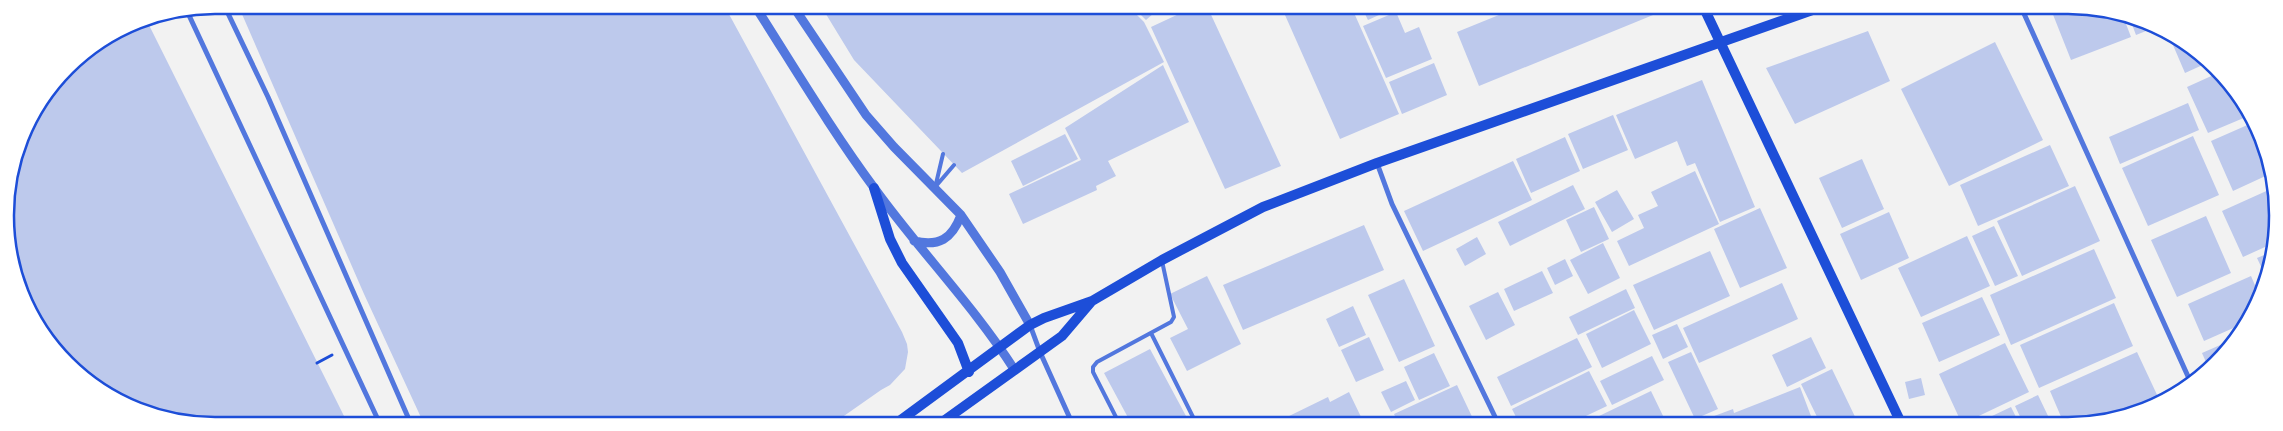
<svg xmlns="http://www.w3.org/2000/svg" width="2283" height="431" font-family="'DejaVu Sans',sans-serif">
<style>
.building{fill:#bdc9ec}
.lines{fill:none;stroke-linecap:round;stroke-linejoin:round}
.path{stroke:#1d4ed8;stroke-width:3}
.service{stroke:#5277de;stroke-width:4}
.minor{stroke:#5277de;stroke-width:5}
.tertiary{stroke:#5277de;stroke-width:9}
.secondary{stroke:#1d4ed8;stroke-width:10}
.rim{fill:none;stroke:#1d4ed8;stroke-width:2.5}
</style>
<rect width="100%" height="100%" fill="#f2f2f2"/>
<path class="building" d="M238,5h486l178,327 5,12 1,8 -3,17 -15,16 -9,5 -50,35 -407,-1 -60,-130z
M821,6h307l16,16 20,40 -202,111 -108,-113z
M1132,6h30l-16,14z
M1196,6h11l74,160 -56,23 -74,-162z
M1281,6h70l48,108 -59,25z
M1361,6h27l2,4 -22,10z
M1521,6h134l3,7 -179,73 -22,-54z
M2050,7h45l28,9 8,21 -60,23z
M1396,12l9,21 14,-6 13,32 -46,19 -23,-52z
M146,19l202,405h-160l-77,-26 -54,-44 -41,-71 -11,-81 16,-67 46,-69 67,-44z
M2130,19l26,8 -20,8z
M1868,31l22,50 -95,43 -29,-56z
M2167,31l5,2 35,30 -22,10z
M1995,42l48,98 -94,46 -48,-97z
M1434,63l13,32 -45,19 -13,-32z
M1163,65l26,57 -81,39 8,15 -20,10 1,4 -74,34 -14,-30 72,-34 -16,-32z
M2218,73l15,13 13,31 -38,16 -21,-46z
M1702,80l53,127 -35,15 -25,-59 -8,3 -10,-25 -42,18 -19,-44z
M2188,103l11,27 -79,34 -11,-27z
M1613,115l15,35 -45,19 -15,-35z
M2252,123l19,38 1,12 -39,18 -22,-50z
M1065,134l13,25 -55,27 -12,-25z
M2193,136l26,59 -71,31 -26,-58z
M1565,137l15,34 -49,22 -15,-34z
M2050,145l19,41 -91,40 -18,-41z
M1862,159l22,50 -42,19 -23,-50z
M1513,161l19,39 -109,51 -19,-40z
M1695,171l24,53 -90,42 -12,-25 27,-13 -6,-13 20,-9 -7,-14z
M1573,185l12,24 -75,37 -12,-24z
M2075,186l25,55 -78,35 -25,-55z
M2273,188l3,54 -33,15 -21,-46z
M1617,190l17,29 -22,13 -17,-30z
M1594,207l15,32 -28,13 -15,-32z
M1760,208l27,60 -47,20 -26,-59z
M1889,212l20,46 -48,22 -21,-46z
M2206,216l25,57 -54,24 -26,-57z
M1364,225l20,45 -141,60 -20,-45z
M1994,226l24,50 -23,10 -23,-50z
M1967,236l23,50 -69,31 -23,-49z
M1477,237l9,17 -21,12 -9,-17z
M1603,243l17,35 -32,16 -18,-34z
M2094,249l22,49 -105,47 -21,-50z
M1710,251l20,45 -76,34 -21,-45z
M2274,251l-8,26 -9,-19z
M1565,259l8,17 -18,9 -8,-17z
M1542,271l11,22 -39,18 -10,-22z
M1207,276l34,68 -54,27 -17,-33 18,-9 -18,-35z
M2251,276l9,21 -4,11 -9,14 -43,19 -16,-37z
M1404,279l31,67 -36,16 -31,-67z
M1782,283l16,36 -99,44 -16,-35z
M1626,289l9,19 -57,27 -9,-18z
M1498,292l17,33 -29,15 -17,-34z
M1982,297l18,38 -61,27 -17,-39z
M2114,303l19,43 -94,42 -19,-43z
M1353,306l13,29 -27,12 -13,-28z
M1634,310l17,34 -49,24 -16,-34z
M1677,324l11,23 -25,12 -11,-24z
M1369,337l15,33 -28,12 -15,-32z
M1811,337l15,31 -39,19 -15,-32z
M1577,338l15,29 -81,39 -14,-29z
M2234,339l-18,26 -7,4 -7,-16z
M2005,343l24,49 -67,32 -23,-50z
M1150,349l36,67 -17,9h-37l-28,-52z
M1691,352l27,57 -23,10 -27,-57z
M2137,352l22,47 -31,14 -46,13h-17l-15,-35z
M1434,353l16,33 -31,14 -15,-33z
M1652,356l12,24 -52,25 -12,-24z
M1832,369l27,56h-38l-20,-41z
M1589,371l18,35 -40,19h-47l-8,-16z
M1921,378l4,17 -16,4 -4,-17z
M1406,381l9,19 -24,12 -10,-20z
M1457,385l19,40h-77l-5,-11z
M1800,387l14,37 -4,1h-120l43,-16 1,4z
M1651,391l14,29 -11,5h-53l-4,-8z
M1349,392l13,27 7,-3 4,9h-89l3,-2 -2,-5 43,-21 2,5z
M2038,395l11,23 -17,7h-8l-9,-19z
M2011,407l9,18h-47z
M1593,417l4,8h-20z
M1678,419l3,6h-18z"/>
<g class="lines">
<path class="path" d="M317,363l15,-8"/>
<path class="service" d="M936,186l18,-21
M935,188l8,-34
M1151,333l46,92
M1120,425l-27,-53v-5l4,-5 74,-40 3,-5 -12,-56"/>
<path class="minor" d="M224,5l44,92 143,327
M2021,7l170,376
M187,11l193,413
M1377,163l15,41 107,221
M1030,325l10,27 33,73"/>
<path class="tertiary" d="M755,6c39,61 77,125 120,183 44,61 98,116 139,180
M793,6l73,109 28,32 67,68 39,57 30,53
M914,241c25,6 38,-2 47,-26"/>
<path class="secondary" d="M1703,6l199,419
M874,188l16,51 12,24 56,80 11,29
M894,425l136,-100 14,-7 48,-17 70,-41 101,-53 114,-44 444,-156
M938,425l124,-89 29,-34"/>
</g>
<path d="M0 0H2283V431H0ZM215 14H2068A201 201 0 0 1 2269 215V216A201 201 0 0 1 2068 417H215A201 201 0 0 1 14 216V215A201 201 0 0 1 215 14Z" fill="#fff" fill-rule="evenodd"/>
<path class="rim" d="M215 14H2068A201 201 0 0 1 2269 215V216A201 201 0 0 1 2068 417H215A201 201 0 0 1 14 216V215A201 201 0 0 1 215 14Z"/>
</svg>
